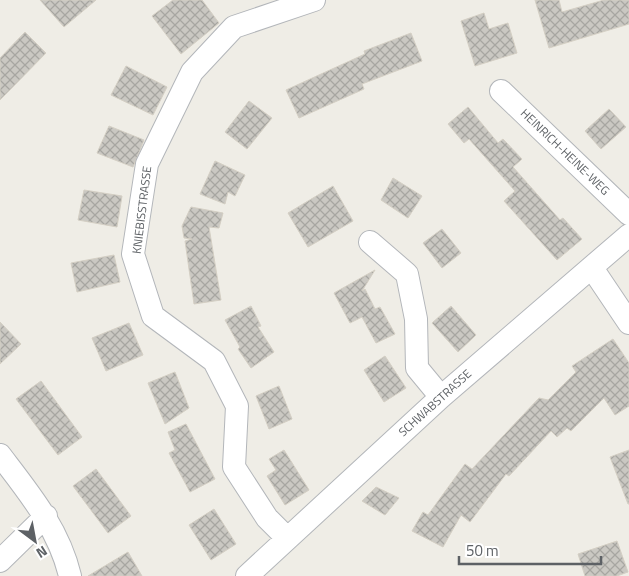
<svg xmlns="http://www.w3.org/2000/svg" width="629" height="576" font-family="'Titillium Web',sans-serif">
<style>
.building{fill:url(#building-cross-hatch);stroke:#d4cfc4}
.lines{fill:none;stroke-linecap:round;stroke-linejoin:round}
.minor-casing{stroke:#b3b6ba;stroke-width:24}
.minor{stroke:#fff;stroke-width:22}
.labels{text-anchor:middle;stroke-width:4;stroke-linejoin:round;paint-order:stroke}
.street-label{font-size:12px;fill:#5d6165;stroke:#fff}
</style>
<defs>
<pattern id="building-cross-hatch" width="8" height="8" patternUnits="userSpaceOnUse" patternTransform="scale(1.25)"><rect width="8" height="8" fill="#cac8c2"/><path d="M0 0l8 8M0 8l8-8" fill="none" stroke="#a7a6a1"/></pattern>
</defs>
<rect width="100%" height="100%" fill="#efede6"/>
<path class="building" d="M40,0h56l-32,27z
M173,0h29l17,23 -38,31 -29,-38z
M535,0h24l3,12 42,-12h25v24l-80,24z
M484,13l5,16 19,-6 9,30 -42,13 -14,-45z
M25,32l21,21 -46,47v-42z
M411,33l11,28 -60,23 2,5 -65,29 -13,-28 79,-36 -1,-3z
M126,66l41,21 -14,28 -42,-20z
M249,101l23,17 -25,31 -22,-17z
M468,107l30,36 5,-4 19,20 -9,8 47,53 3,-2 19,21 -25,21 -53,-59 11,-10 -46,-52 -5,4 -16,-19z
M609,109l17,18 -25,22 -16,-18z
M109,126l35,14 -11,27 -36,-14z
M215,161l30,14 -10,21 -7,-4 -3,12 -25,-10z
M393,178l29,18 -14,22 -27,-18z
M333,186l20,35 -45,26 -20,-34z
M84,190l38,6 -5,31 -39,-7z
M191,207l32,6 -4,15 -10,-1 12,73 -27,4 -9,-63 7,-2 -8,-1 -2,-12z
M442,229l19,24 -19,15 -19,-25z
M114,255l6,27 -43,10 -6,-29z
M375,270l-13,21 3,-2 10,20 5,-2 15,27 -19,9 -14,-26 -12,6 -16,-30z
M251,306l10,20 -3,1 16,25 -23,16 -13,-19 2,-2 -15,-27z
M451,306l25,29 -18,17 -26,-29z
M0,322l21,22 -21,20z
M129,323l14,32 -37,16 -14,-33z
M613,339l16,24v43l-14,9 -11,-17 -33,33 -4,-3 -10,9 -6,-6 -42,45 -3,-2 -36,48 -9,-7 -18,32 -31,-16 11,-19 5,3 37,-51 7,5 67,-71 9,2 28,-28 -4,-6z
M385,356l21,32 -22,14 -20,-32z
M175,372l14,36 -24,16 -17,-41z
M41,381l41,56 -24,18 -42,-56z
M279,386l13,33 -23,10 -13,-33z
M186,424l29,55 -25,13 -21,-39 6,-3 -7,-18z
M284,450l25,40 -24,15 -18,-29 9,-6 -7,-11z
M629,450v54h-1l-18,-47z
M96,469l35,47 -23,17 -35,-47z
M376,487l23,11 -14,17 -23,-14z
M214,509l22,35 -25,16 -22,-35z
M617,541l11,31 -11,4h-32l-7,-22z
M128,552l14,24h-54z"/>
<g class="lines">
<g class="minor-casing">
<path id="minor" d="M501,91l128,123
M370,242l37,32 9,45 1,49 24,29
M592,268l37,55
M0,455c29,38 59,74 70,121
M287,538l-20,-20 -33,-51 3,-61 -23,-45 -61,-45 -20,-62 14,-90 45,-92 42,-45 80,-27
M0,561l46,-45
M247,576l194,-179 188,-162"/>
</g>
<use href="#minor" class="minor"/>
</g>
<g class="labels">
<g class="street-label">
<text transform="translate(565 152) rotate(44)" y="4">HEINRICH-HEINE-WEG</text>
<text transform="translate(142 210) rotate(-83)" y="4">KNIEBISSTRASSE</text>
<text transform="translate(435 403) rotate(-42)" y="4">SCHWABSTRASSE</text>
</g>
</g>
<g transform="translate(35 541) rotate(148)" stroke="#ffffff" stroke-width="4" paint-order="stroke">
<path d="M0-4L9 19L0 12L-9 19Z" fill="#5d6165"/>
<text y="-8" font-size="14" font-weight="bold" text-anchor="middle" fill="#5d6165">N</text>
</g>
<path d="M459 556v8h142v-8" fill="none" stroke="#5d6165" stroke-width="2.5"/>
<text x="466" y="556" font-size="15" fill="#5d6165" stroke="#ffffff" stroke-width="4" paint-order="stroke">50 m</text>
</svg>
